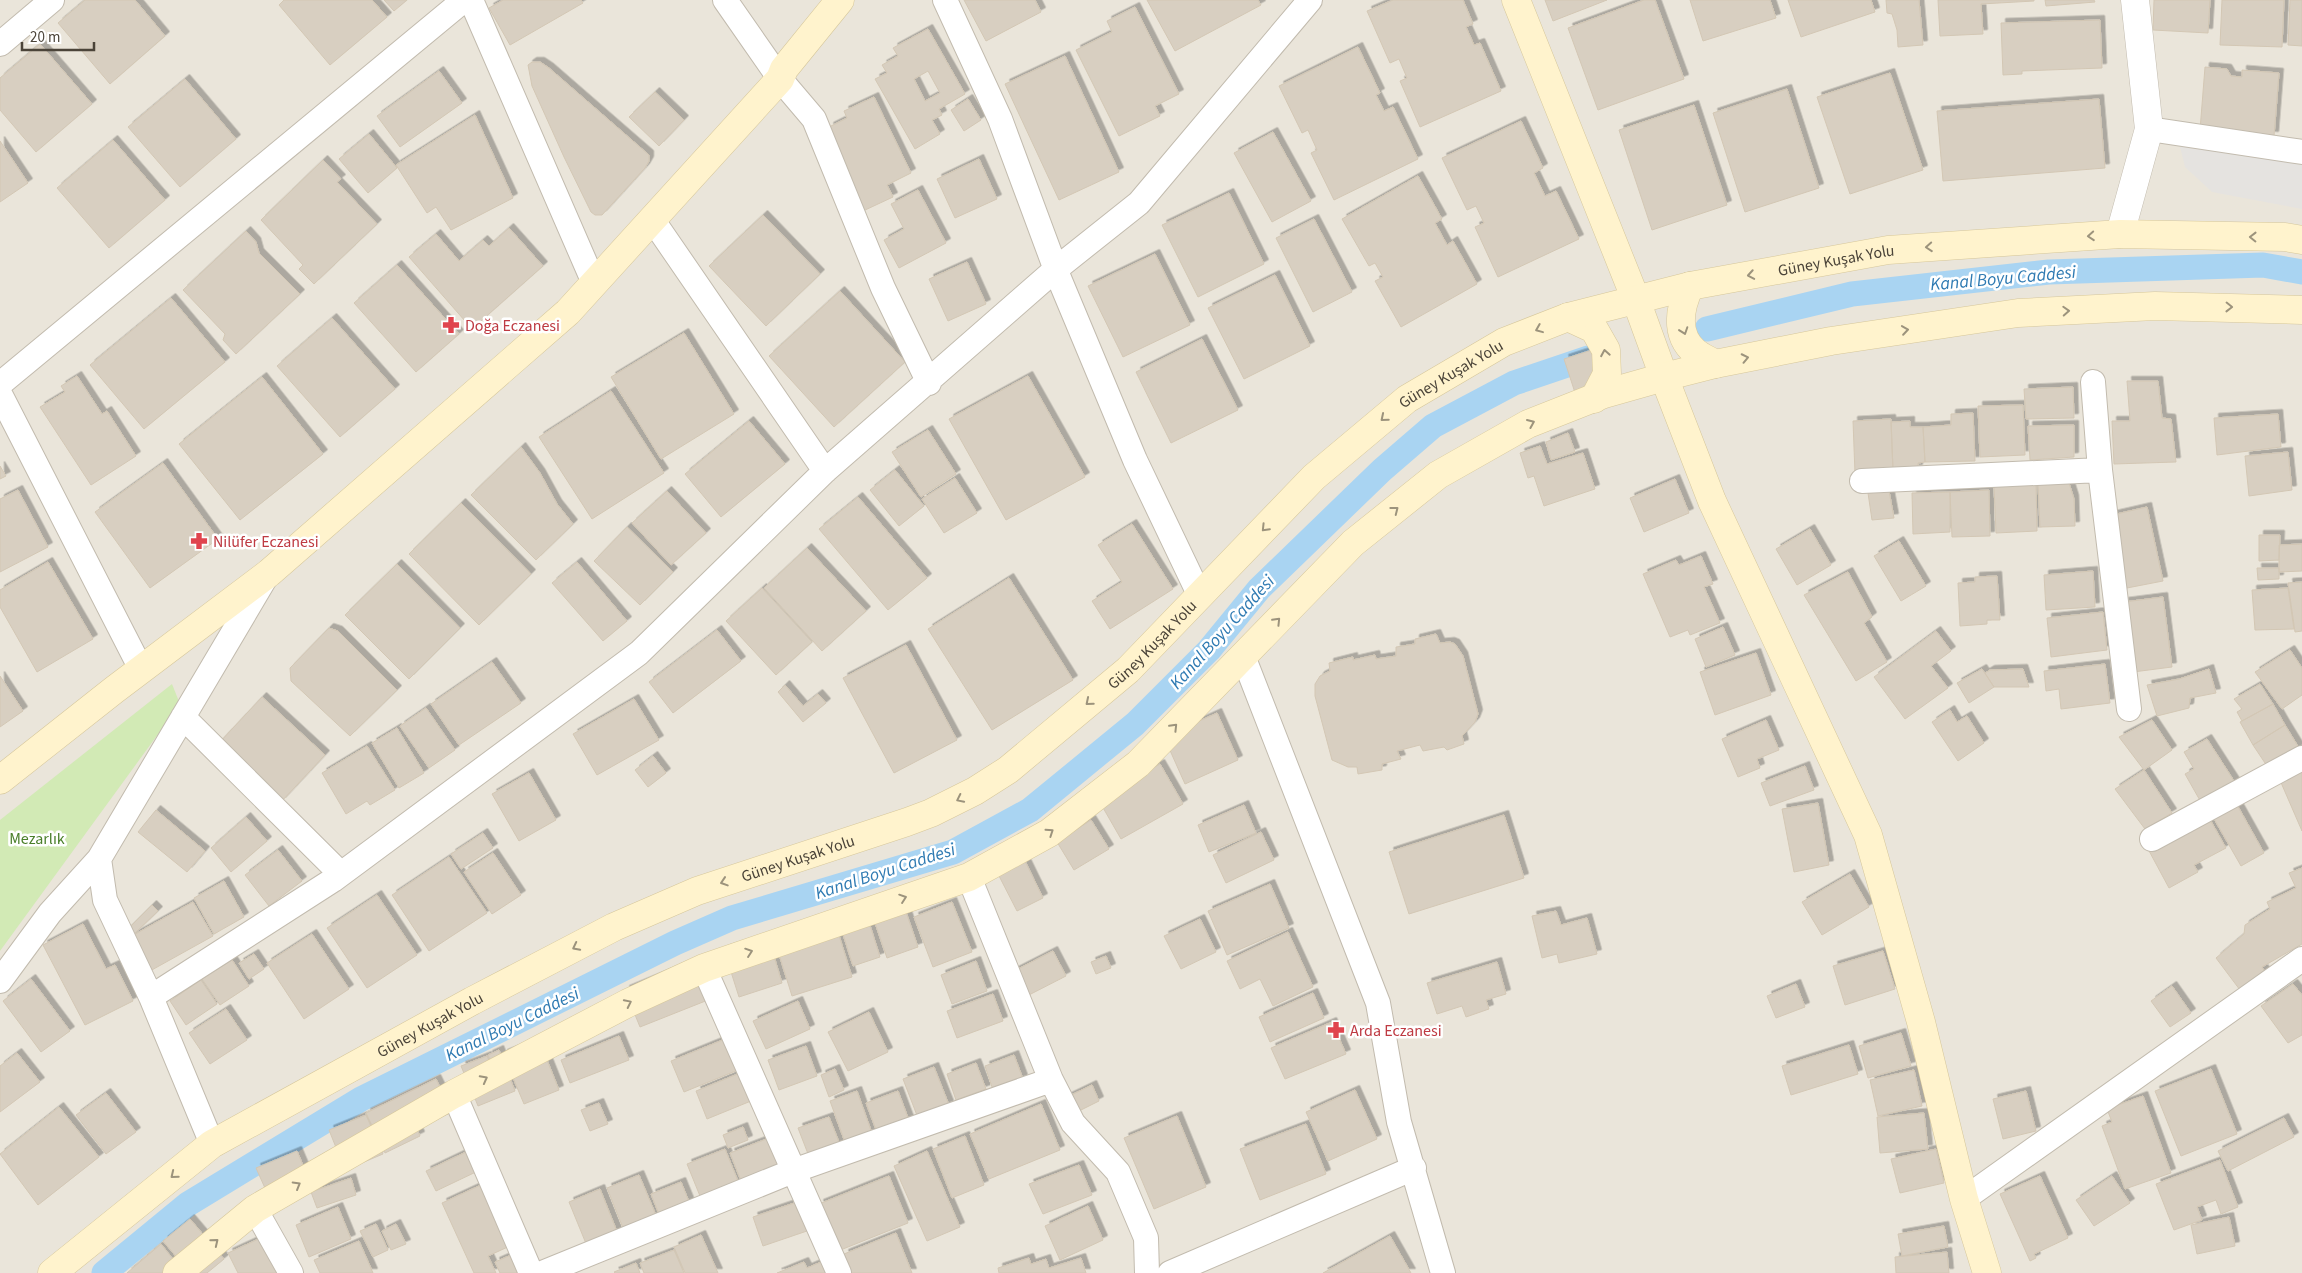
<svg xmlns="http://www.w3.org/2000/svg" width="2302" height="1273" font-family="'Source Sans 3',sans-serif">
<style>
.residential{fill:#eae5da}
.green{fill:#d2eab5}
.parking{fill:#e5e3e0}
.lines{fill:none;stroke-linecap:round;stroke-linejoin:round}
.canal{stroke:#a9d4f2;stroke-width:25}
.building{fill:#d8cfc1;stroke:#d3c7b4;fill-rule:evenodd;filter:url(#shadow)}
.minor-casing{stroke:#c2bbae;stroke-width:26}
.tertiary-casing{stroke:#c2bbae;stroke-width:29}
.secondary-casing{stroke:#d6c79b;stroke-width:29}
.minor{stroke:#fff;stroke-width:24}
.tertiary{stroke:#fff;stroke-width:28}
.secondary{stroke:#fff3cd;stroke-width:28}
.oneway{stroke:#9c937c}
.labels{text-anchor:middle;stroke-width:5;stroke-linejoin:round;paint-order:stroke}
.street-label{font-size:16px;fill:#4b4439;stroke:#fff}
.health-label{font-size:16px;fill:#be3a42;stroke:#fff;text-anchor:start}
.park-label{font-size:16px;fill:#4a7f2a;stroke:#fff}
.water-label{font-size:18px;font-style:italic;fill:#2e7ab2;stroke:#fff}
</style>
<defs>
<filter id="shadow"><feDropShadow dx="4.5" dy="-4.5" stdDeviation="0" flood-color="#0004"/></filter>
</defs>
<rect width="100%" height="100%" fill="#f6f3ec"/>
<path class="residential" d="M0,0h2302v1273h-2302z"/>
<path class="green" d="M172,684l8,20 -180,247v-131z"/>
<path class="parking" d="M2177,135l125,18v56l-90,-17 -27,-25z"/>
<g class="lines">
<path class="canal" d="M1707,329l145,-35 197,-22 214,-7 39,7
M104,1273l84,-69 173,-105 314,-156 57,-25 221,-66 77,-42 105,-86 74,-74 50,-61 123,-119 51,-44 81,-43 74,-25"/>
</g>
<path class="building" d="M85,0h50l30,36 -55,48 -52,-61z
M284,0h88l15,17 -57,48 -51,-60z
M384,0h23l-13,11z
M503,0h78l2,3 -73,42 -21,-37z
M964,0h71l6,12 -55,29z
M1147,0h111l3,5 -86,46z
M1393,0h70l10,24 -7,3 8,18 6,-2 21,48 -81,36 -20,-46 7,-3 -8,-19 -9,4 -23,-52z
M1545,0h62l-54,21z
M1644,0h11l29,79 -86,31 -30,-82z
M1690,0h80l6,18 -73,23z
M1788,0h83l4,12 -74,25z
M1886,0h33l4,45 -25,2 -1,-17 -5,-16 -5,-1z
M1938,0h96v1l-53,3 2,30 -43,2z
M2045,0h49l1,2 -49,4z
M2154,0h56l-2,33 -55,-3z
M2222,0h62l-2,47 -62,-2z
M2290,0h12v46l-14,-1z
M1135,7l44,87 -24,12 5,10 -41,20 -43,-86 36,-18 -5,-11z
M2100,20l2,48 -80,3v3l-19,1 -2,-52z
M928,29l37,65 -26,15 3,6 -10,5 8,14 -25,15 -40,-70 12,-6 -5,-8 16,-9 -5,-8zM928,71l12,22 -15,8 -11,-22z
M40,44l52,60 -56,48 -36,-42v-32z
M1358,47l22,46 -4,2 8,16 9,-4 25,52 -84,41 -23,-47 6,-3 -9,-20 -6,3 -23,-47z
M1065,56l54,116 -60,28 -54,-116z
M532,62h8l9,6 100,87v6l-4,7 -43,47h-7l-4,-3 -27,-55 -32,-71 -4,-21z
M2205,67l22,2 4,7 11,1v-7l37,3 -5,63 -74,-6z
M439,71l23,32 -62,44 -23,-31z
M1890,73l33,97 -73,24 -33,-97z
M185,79l51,60 -56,48 -52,-60z
M1787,89l32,99 -74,24 -32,-99z
M655,92l29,28 -25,26 -30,-29z
M874,97l37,76 -24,12 6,12 -30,14 -34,-84 18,-9 -3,-7z
M968,99l13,21 -17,11 -13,-21z
M2099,99l6,69 -162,13 -6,-70z
M1694,105l33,100 -75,25 -33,-100z
M475,115l38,83 -62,32 -15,-23 -9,6 -31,-48z
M1521,121l22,47 -9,5 11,23 11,-5 23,48 -81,38 -23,-50 9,-4 -8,-17 -9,4 -25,-52z
M1273,132l38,69 -39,21 -38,-69z
M369,134l28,34 -29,25 -29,-34z
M113,140l52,60 -56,48 -52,-60z
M0,141l28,42 -28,19z
M979,159l18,40 -42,19 -18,-39z
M323,160l18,19 -4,3 40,42 -63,60 -15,-15 4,-4 -42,-45z
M1418,176l24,43 -7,4 12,22 6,-4 24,43 -76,43 -26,-46 8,-4 -8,-14 -6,3 -27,-47z
M918,190l28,53 -47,25 -15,-28 20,-11 -13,-25z
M1229,193l35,71 -66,33 -36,-72z
M763,215l57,59 -54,52 -57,-60z
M1314,219l38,73 -39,20 -37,-74z
M509,228l34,38 -71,63 -63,-72 27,-23 23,27 24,-21 6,6z
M246,231l10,11 3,11 41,41 -64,60 -13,-14 2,-6 -42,-44z
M1155,254l35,71 -67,32 -35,-71z
M967,262l19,42 -38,17 -19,-42z
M397,265l62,69 -43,38 -62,-69z
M1275,275l35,71 -66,33 -36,-71z
M840,291l65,71 -71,65 -65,-71z
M171,298l54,64 -81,67 -54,-64z
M332,318l63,71 -55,48 -63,-71z
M684,333l50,81 -73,45 -50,-82z
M1202,339l36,71 -67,33 -35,-71z
M1601,347l16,49 -37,12 -16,-49z
M77,376l25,38 5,-3 29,45 -45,29 -51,-78 25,-15 -4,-6z
M1028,376l57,101 -79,43 -57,-101z
M262,377l61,77 -83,66 -61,-76z
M2127,381h31l4,37 9,1 5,43 -62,2 -2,-43h18z
M2073,387l1,31 -48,1 -2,-30z
M611,391l53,82 -72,46 -53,-82z
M2023,405l2,50 -45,2 -2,-51z
M1973,413l2,48 -50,1 -2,-35 28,-2v-11z
M2278,414l3,33 -64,8 -3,-37z
M1891,419l2,53 -38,2 -2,-53z
M749,421l36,43 -64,53 -36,-43z
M1910,421v6h13l2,35 -7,1v6l-25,1 -2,-48z
M2074,425v32l-44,3 -2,-34z
M928,430l28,44 -35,23 -29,-45z
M1568,433l7,19 -24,8 -5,-18z
M1540,446l7,18 36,-11 12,36 -51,17 -10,-30 -6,2 -8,-25z
M521,447l19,26 17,31 16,20 -37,36 -65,-65z
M2288,452l4,38 -43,6 -4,-40z
M163,463l55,76 -68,49 -55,-76z
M0,466l6,10 -6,3z
M895,470l29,36 -25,20 -29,-36z
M955,478l22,35 -33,20 -22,-34z
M1675,479l14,34 -45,19 -14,-34z
M2069,483l5,16 1,27 -35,1 -2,-43z
M2036,484l1,47 -41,2 -2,-47z
M18,490l30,57 -48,25v-73z
M1989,490l1,46 -38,1 -2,-45z
M667,491l39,42 -35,32 -39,-42z
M1889,491l5,27 -22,2 -4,-27z
M1950,492v40l-37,2 -1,-41z
M858,497l69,81 -39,32 -69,-81z
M461,503l70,71 -52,51 -70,-71z
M2147,507l16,74 -36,7 -15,-73z
M1132,524l41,65 -63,40 -18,-28 30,-19 -24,-37z
M627,527l46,45 -33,33 -46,-44z
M1810,529l21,36 -34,20 -21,-36z
M2259,535h21l-1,25 -20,1z
M1899,541l27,45 -25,15 -27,-45z
M2302,544v27l-23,1v-27z
M807,548l59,63 -44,40 -58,-63z
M1701,556l12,28 -9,3 16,36 -30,12 -2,-5 -18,7 -27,-63 33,-14 3,5z
M48,562l45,77 -56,33 -37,-65v-17z
M577,562l50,59 -24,20 -51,-58z
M397,564l63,64 -51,51 -64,-64z
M2257,568h22v11l-21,1z
M2093,571l2,36 -49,3 -2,-35z
M1848,572l24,45 -8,6 23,39 -31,19 -52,-86z
M1997,576l3,44h-13v4l-27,2 -2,-43 17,-1v-5z
M1009,578l64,102 -81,50 -64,-101z
M2302,582v49l-7,1 -7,-49z
M762,588l50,54 -36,33 -50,-54z
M2288,588l6,41 -39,1 -3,-40z
M2163,597l9,70 -39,5 -9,-70z
M2103,612l4,38 -56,7 -4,-39z
M1723,627l12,28 -29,12 -11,-28z
M329,628l9,3 59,59 -47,46 -59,-55 -1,-13z
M717,630l24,31 -68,52 -24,-31z
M1936,631l15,20 -20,15 17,22 -43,31 -31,-42z
M1436,634l4,9 10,-1 5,2 8,12 15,58 -3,8 -13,14 2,8 -17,6 -3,-3 -21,4 -3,-6 -23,6 4,8 -19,5v6l-24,4 -1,-7h-9l-16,-7 -17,-64v-12l5,-8 10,-5 -1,-8 24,-6v3l22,-5 1,4 20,-3v-9l19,-3v-5z
M906,645l51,95 -63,33 -51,-95z
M2290,650l12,18v27l-20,14 -27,-37z
M1756,653l15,42 -56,20 -15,-43z
M492,662l29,41 -62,42 -28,-41z
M2105,664l5,39 -49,6 -2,-20 -13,2 -2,-20z
M1982,669l12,18 -25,16 -12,-20z
M2023,669l6,18h-35l-9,-14 5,-3z
M2209,669l7,24 -26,5 -1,10 -32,8 -10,-31 32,-6z
M0,676l23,35 -23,16z
M2260,684l13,20 -31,17 -5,-9 5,-3 -8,-10z
M785,685l18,21 15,-12 8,9 -23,19 -25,-30z
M262,697l63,58 -44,47 -63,-58z
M634,699l25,41 -62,35 -24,-41z
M2273,704l12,21 -32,20 -13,-23z
M426,708l29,42 -26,18 -29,-42z
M1950,710l7,12 10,-6 17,27 -26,18 -26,-39z
M1217,713l21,47 -53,24 -21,-47z
M1766,720l13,30 -22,9 3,9 -22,9 -16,-38z
M2152,720l20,30 -28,20 -25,-33z
M2285,725l14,23 -32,18 -14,-21z
M397,728l27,45 -25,15 -27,-45z
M2207,739l29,45 -34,20 -17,-30 9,-5 -10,-17z
M367,746l28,44 -25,15 -3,-4 -21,13 -24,-41z
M653,756l13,17 -18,14 -13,-17z
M1160,764l23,40 -62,35 -23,-40z
M1805,766l9,24 -44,16 -9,-23z
M2302,769v62l-23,-53z
M2144,770l28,43 -27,16 -30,-40z
M529,773l27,47 -37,21 -27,-47z
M1818,803l11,62 -35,7 -12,-63z
M2236,803l28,50 -23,13 -28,-49z
M1244,805l12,28 -47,19 -11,-27z
M156,810l49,41 -18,21 -49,-40z
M1504,815l20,63 -115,36 -20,-62z
M2208,816l18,32 -32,17 4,7 -29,16 -21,-39z
M246,817l21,24 -36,31 -20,-24z
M1091,820l18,29 -35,21 -17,-28z
M1261,832l13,28 -48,23 -13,-28z
M483,833l10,15 -32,21 -10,-15z
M278,850l24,31 -33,25 -24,-31z
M493,853l28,42 -29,19 -28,-42z
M449,857l38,56 -58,38 -37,-56z
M1025,861l18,37 -26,13 -19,-37z
M2302,868v76l-40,23 5,8 -27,15 -24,-32 28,-24 1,-9 25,-16 -3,-7 29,-14 -7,-15z
M1850,874l19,33 -47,28 -20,-33z
M224,881l20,36 -30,17 -20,-36z
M1270,884l19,44 -62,27 -19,-44z
M377,895l40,60 -50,33 -40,-60z
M193,902l20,34 -63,35 -20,-34z
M952,902l20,50 -39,15 -19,-50z
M152,905l6,6 -25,24 -6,-5z
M1556,911l5,14 26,-7 10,36 -38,9 -2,-9 -15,4 -10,-42z
M906,912l12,35 -31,11 -12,-35z
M868,919l12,38 -27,9 -12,-38z
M1200,919l16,33 -35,17 -17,-33z
M83,924l23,45 9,-4 18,36 -48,24 -42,-80z
M837,929l15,48 -60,19 -15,-48z
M1288,932l25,55 -40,19 -13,-27 -20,10 -13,-28z
M312,934l37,55 -45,30 -37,-56z
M768,936l14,47 -43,14 -15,-47z
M1053,951l13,25 -41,21 -13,-25z
M1883,951l12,38 -50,16 -12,-39z
M254,954l10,15 -15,10 -10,-16z
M1106,956l5,12 -15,6 -5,-12z
M232,960l17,26 -29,19 -18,-26z
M976,961l11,30 -35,13 -11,-29z
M693,962l15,38 -68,27 -15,-37z
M1497,962l9,32 -20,6 3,9 -23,8 -4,-11 -25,8 -10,-31z
M31,979l39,52 -29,21 -38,-51z
M201,980l16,24 -31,21 -16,-24z
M1796,984l9,23 -29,11 -9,-22z
M2293,984l9,11v40l-14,8 -27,-37z
M2172,986l19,27 -21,14 -19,-26z
M1313,993l11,25 -54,24 -11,-25z
M993,994l10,27 -46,17 -10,-27z
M798,1001l12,28 -44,20 -13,-28z
M226,1009l21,31 -37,24 -21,-31z
M869,1012l19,40 -40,19 -20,-39z
M1332,1022l14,32 -61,25 -14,-31z
M1901,1033l10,33 -43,12 -9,-32z
M619,1036l10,24 -59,23 -9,-23z
M725,1039l13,31 -54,22 -13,-31z
M539,1040l20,50 -35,14 -21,-50z
M1849,1045l9,29 -67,21 -9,-29z
M806,1046l11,30 -38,14 -11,-30z
M499,1050l16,41 -37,15 -10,-25 26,-11 -6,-15z
M17,1053l23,29 -40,30v-46z
M1014,1055l9,24 -30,11 -8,-24z
M487,1056l5,12 -26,10 -5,-12z
M976,1063l10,26 -30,11 -9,-26z
M934,1067l15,38 -31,13 -15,-39z
M835,1069l9,21 -15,7 -8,-22z
M2211,1069l26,65 -56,22 -26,-65z
M1914,1070l8,36 -44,10 -8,-36z
M740,1073l11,28 -44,18 -11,-28z
M436,1079l16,33 -35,17 3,7 -35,17 -19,-40z
M1092,1085l7,16 -24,12 -8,-16z
M1355,1090l22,49 -49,22 -22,-49z
M857,1091l16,45 -27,9 -16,-44z
M898,1091l12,32 -32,12 -12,-32z
M2026,1091l10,40 -33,8 -10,-40z
M106,1093l30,39 -30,22 -30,-39z
M2143,1096l28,77 -46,16 -23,-63 10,-4 -5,-13z
M599,1103l9,21 -18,7 -9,-21z
M1041,1104l19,46 -71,29 -19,-45z
M59,1107l40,50 -61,48 -38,-51z
M1924,1113l4,36 -48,4 -3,-36z
M366,1115l17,39 -38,16 -16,-40z
M1177,1116l29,71 -52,22 -30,-71z
M829,1117l12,30 -31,12 -12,-31z
M2284,1118l10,19 -66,34 -10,-20z
M1306,1124l20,50 -66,26 -20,-51z
M743,1127l5,13 -20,8 -5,-13z
M965,1136l19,49 -32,13 -19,-49z
M769,1138l13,32 -39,16 -13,-33z
M725,1149l15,37 -38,15 -15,-37z
M1936,1149l8,34 -44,10 -9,-34z
M297,1151l16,38 -40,17 -17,-38z
M468,1151l10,20 -42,20 -10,-20z
M927,1151l33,76 -33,14 -33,-75z
M2220,1160l18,47 -17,7 -5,-14 -19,7 5,13 -28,10 -18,-46z
M1079,1165l13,30 -49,19 -14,-30z
M639,1175l19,45 -33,13 -18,-45z
M889,1176l19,47 -70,28 -19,-47z
M2040,1176l28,62 -34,16 2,4 -6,3 -30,-67z
M2112,1176l18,27 -36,23 -18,-26z
M351,1178l5,17 -39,13 -6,-16z
M681,1182l11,27 -30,13 -11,-28z
M481,1185l29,61 -22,10 8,17h-22l-32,-70z
M600,1189l18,45 -31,12 -18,-44z
M797,1202l10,29 -44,15 -10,-29z
M1088,1206l15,34 -43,20 -15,-34z
M338,1207l13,32 -42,18 -13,-32z
M2229,1217l6,29 -38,8 -6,-29z
M190,1219l34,40 -17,14h-17l-27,-32z
M376,1224l12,26 -15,7 -13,-26z
M396,1224l10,20 -15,6 -9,-19z
M1944,1226l4,21 -46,9 -4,-22z
M896,1233l16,40h-61l-7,-19z
M701,1235l17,38h-33l-11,-26z
M265,1236l17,37h-44l-10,-20z
M1390,1236l21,37h-88z
M359,1241l14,32h-53l-6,-13z
M161,1244l23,29h-57z
M674,1250l10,23h-40l-4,-10z
M1947,1252l2,21h-53l-1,-16z
M511,1255l9,18h-20l-5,-11z
M1029,1258l2,6 15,-5 3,9 32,-10 5,15h-87l-1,-5z
M804,1262l3,6 14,-6 5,11h-49z
M636,1263l4,10h-25l-1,-1z"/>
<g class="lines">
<g class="minor-casing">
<path id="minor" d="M471,0l123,283
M725,0l55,79 34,40 69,169 46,95
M945,0l55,119 59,159 76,182 65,136
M0,44l52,-44
M2149,129l153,23
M652,219l173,252
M2093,382l7,88 29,239
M0,384l464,-384
M0,394l141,275
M1862,481l238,-11
M1243,656l135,347 21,119 44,151
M183,717l158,157
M2152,839l150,-81
M969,877l82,203 22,43 45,49 28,66 1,35
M704,968l135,305
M0,981l50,-68 49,-54
M151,997l182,-117 306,-227 186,-182 231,-202 83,-66 171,-203
M454,1094l77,179
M212,1144l-61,-147 -46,-97 -6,-41 167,-282
M1964,1199l338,-240
M255,1209l36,64
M542,1273l251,-102 258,-91
M1170,1273l244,-105"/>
</g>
<g class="tertiary-casing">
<path id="tertiary" d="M2120,234l29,-105 -14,-129"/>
</g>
<g class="secondary-casing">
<g id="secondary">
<path d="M1516,0l120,300 28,77 48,124 156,334 53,187 43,177 23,74"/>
<path d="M1690,286c-10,21 -16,48 5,66 6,5 14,8 20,12"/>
<path d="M1568,317l26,12 12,21 1,24 -13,25"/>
<path d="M0,780l114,-90 155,-117 299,-261 212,-233 4,-10 56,-69"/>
<path id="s1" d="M52,1273l160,-129 260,-143 142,-74 83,-36 210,-69 24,-9 44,-22 33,-21 120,-100 186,-193 93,-78 97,-57 64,-25 122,-31 198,-36 232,-16 165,3 17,3"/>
<path d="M177,1273l78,-64 199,-115 174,-91 76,-35 265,-91 80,-44 89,-69 215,-221 85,-68 90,-51 76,-30 60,-17 51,-13 116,-23 187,-28 137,-7 147,4"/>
</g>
</g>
<use href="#minor" class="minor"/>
<use href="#tertiary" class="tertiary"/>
<use href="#secondary" class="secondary"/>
</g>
<defs><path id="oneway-chevron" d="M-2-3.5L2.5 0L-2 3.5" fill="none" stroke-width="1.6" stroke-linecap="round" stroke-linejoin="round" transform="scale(1.25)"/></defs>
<g class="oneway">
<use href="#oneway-chevron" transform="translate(2091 236) rotate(176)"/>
<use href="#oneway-chevron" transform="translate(2253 237) rotate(-179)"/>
<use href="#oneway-chevron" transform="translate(1929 247) rotate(176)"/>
<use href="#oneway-chevron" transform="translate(1751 275) rotate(170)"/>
<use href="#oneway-chevron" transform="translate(2229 307) rotate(1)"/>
<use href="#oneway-chevron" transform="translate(2066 311) rotate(-3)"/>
<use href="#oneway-chevron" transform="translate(1539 329) rotate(158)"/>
<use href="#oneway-chevron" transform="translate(1905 330) rotate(-8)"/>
<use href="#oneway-chevron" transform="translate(1684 331) rotate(71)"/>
<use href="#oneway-chevron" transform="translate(1605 353) rotate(-100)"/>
<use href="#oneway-chevron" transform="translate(1745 358) rotate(-12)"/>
<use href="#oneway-chevron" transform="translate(1384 418) rotate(140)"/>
<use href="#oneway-chevron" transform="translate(1531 423) rotate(-23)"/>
<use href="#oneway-chevron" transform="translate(1395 510) rotate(-38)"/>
<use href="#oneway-chevron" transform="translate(1265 528) rotate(134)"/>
<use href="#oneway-chevron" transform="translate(1277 621) rotate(-46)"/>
<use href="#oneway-chevron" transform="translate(1089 702) rotate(140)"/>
<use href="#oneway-chevron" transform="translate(1174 727) rotate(-46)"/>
<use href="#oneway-chevron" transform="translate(960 799) rotate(154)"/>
<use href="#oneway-chevron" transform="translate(1050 832) rotate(-34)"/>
<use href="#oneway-chevron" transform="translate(724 882) rotate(162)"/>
<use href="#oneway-chevron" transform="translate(903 898) rotate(-19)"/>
<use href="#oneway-chevron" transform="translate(576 947) rotate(153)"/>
<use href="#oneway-chevron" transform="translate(749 952) rotate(-19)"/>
<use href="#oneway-chevron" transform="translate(628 1003) rotate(-26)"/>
<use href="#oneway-chevron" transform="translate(484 1079) rotate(-28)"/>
<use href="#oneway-chevron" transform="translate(174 1175) rotate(141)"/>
<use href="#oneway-chevron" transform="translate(297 1185) rotate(-30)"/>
<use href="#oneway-chevron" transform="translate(215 1242) rotate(-39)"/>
</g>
<defs>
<g id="pharmacy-bare" transform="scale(1.35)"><path d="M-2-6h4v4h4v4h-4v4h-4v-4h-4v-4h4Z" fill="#e0444e" stroke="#fff" stroke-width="2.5" paint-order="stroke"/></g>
</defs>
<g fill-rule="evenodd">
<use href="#pharmacy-bare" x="451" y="325"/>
<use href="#pharmacy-bare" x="199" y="541"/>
<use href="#pharmacy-bare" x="1336" y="1030"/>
</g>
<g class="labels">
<g class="street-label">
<text dy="6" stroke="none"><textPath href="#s1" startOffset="2089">Güney Kuşak Yolu</textPath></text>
<text dy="6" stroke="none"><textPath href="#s1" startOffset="1684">Güney Kuşak Yolu</textPath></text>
<text dy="6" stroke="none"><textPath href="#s1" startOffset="1279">Güney Kuşak Yolu</textPath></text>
<text dy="6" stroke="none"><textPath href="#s1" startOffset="859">Güney Kuşak Yolu</textPath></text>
<text dy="6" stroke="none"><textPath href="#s1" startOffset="454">Güney Kuşak Yolu</textPath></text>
</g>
<g class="health-label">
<text x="465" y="331">Doğa Eczanesi</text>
<text x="213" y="547">Nilüfer Eczanesi</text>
<text x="1350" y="1036">Arda Eczanesi</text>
</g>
<g class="park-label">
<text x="37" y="844">Mezarlık</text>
</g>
<g class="water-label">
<text transform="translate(2003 278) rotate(-5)" y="6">Kanal Boyu Caddesi</text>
<text transform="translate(1222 632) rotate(-48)" y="6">Kanal Boyu Caddesi</text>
<text transform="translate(885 871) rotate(-18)" y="6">Kanal Boyu Caddesi</text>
<text transform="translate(512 1024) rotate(-26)" y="6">Kanal Boyu Caddesi</text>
</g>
</g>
<path d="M22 42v8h72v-8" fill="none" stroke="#4b4439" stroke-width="2.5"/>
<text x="30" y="42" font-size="15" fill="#4b4439" stroke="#ffffff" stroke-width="4" paint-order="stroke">20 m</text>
</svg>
